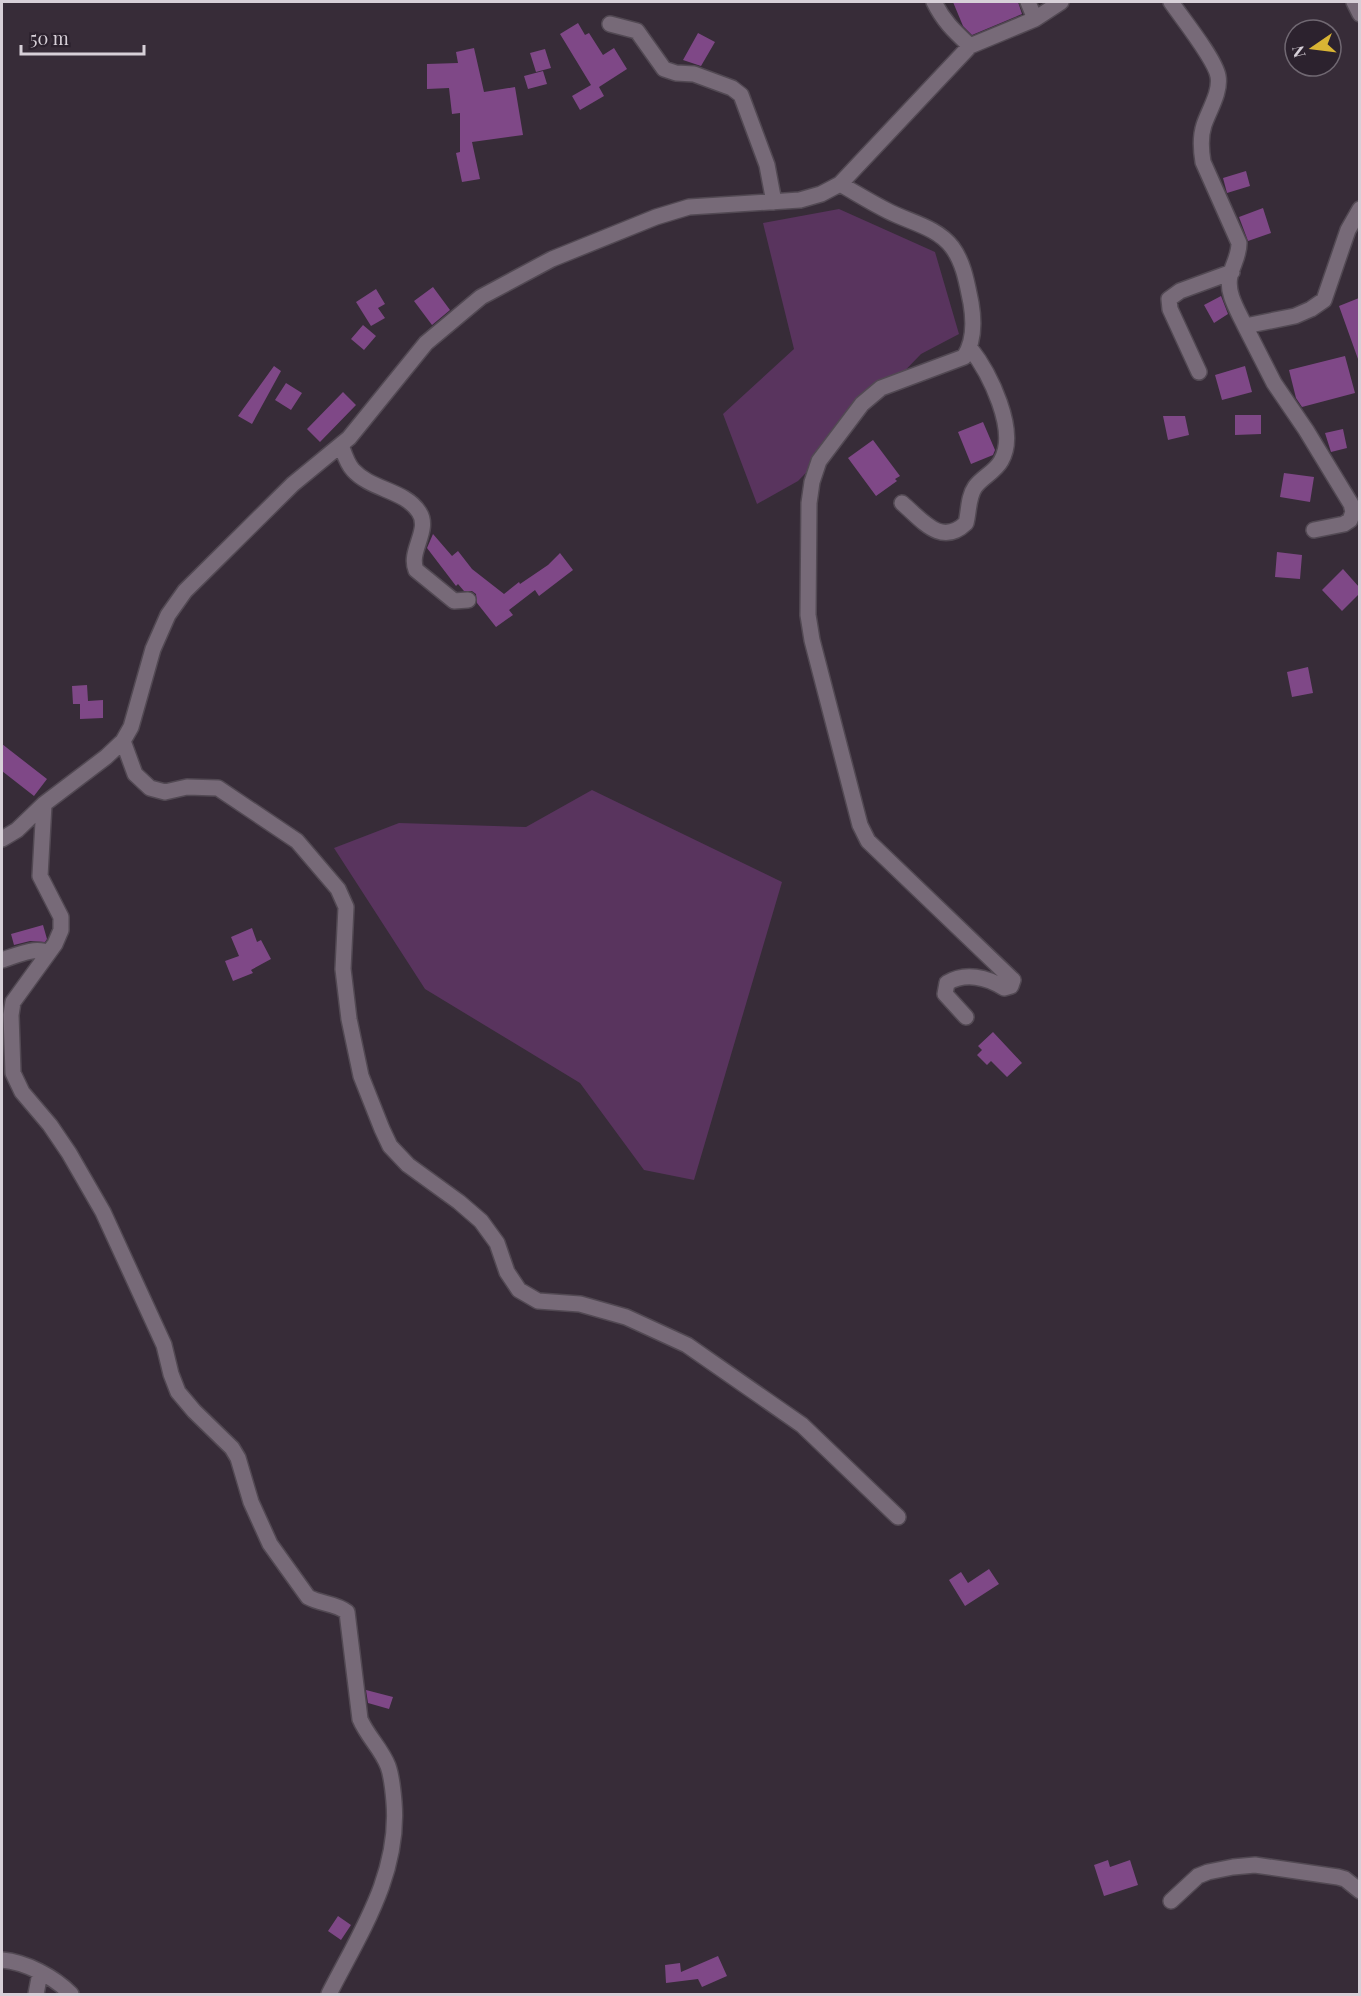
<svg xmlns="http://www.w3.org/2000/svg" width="1361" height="1996" font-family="'Playfair Display',serif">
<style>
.green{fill:#59345e}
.building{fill:#7f4887}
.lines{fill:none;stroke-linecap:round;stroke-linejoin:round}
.minor-casing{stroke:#524953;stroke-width:18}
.minor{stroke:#776a78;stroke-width:15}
</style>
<rect width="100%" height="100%" fill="#372c38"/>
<path class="green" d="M839,209l96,43 24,82 -38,20 -123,127 -41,23 -34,-90 71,-65 -31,-126z
M592,790l190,92 -88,298 -50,-10 -64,-87 -155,-94 -91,-141 65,-25 127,4z"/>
<path class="building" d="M953,2h65l4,12 -50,21 -9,-9z
M578,23l7,12 4,-2 14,22 11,-7 13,21 -28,18 5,9 -24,14 -8,-14 19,-11 -31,-51z
M698,33l17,9 -14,24 -18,-6z
M474,48l10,44 31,-5 8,48 -51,7 8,37 -18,3 -6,-29 4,-1v-39l-8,1 -3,-26 -22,1v-25l31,-1 -2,-11z
M545,49l6,19 -15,4 -6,-19z
M543,71l4,13 -19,5 -4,-13z
M1246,171l4,15 -23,7 -4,-15z
M1263,208l8,25 -23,8 -9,-24z
M433,287l17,23 -18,15 -18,-24z
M376,289l9,15 -7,4 7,10 -14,8 -15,-24z
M1221,296l7,18 -14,9 -10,-18z
M1359,298v61h-1l-19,-53z
M363,325l13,11 -12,14 -13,-11z
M1345,356l10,37 -53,14 -6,-9 -7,-28z
M274,366l7,5 -29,53 -14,-8z
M1245,366l7,26 -30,8 -7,-25z
M286,383l16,10 -11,17 -16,-10z
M343,392l13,13 -36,37 -13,-13z
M1235,415h26v19l-26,1z
M1163,416h22l4,19 -21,5z
M983,422l12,28 -2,5 -22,9 -13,-32z
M1343,429l4,19 -16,4 -6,-19z
M873,440l27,36 -5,3 2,2 -21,15 -28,-38z
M1284,473l30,4 -4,25 -30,-5z
M433,534l19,22 6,-5 14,18 32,25 15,-12 1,2 28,-19 12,-12 13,17 -34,26 -4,-6 -26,20 4,5 -17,12 -19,-24 -1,-9 -4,-3h-8l-6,-7 -2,2 -29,-38z
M1277,552l25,3 -2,24 -25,-2z
M1343,569l16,18v7l-17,17 -20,-21z
M1308,667l5,26 -21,4 -5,-25z
M87,685l1,16 15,-1v18l-23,1v-15h-7l-1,-18z
M2,744l45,35 -13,17 -32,-25z
M43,925l4,14 -2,3 -15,-1 -16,4 -3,-11z
M252,928l5,14 4,-2 10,19 -20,11 2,3 -20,8 -8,-20 14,-5 -8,-19z
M993,1032l29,31 -15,14 -16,-16 -4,4 -10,-10 5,-5 -4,-4z
M989,1569l10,15 -34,22 -16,-26 12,-8 7,11z
M366,1690l27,7 -4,12 -21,-6z
M1108,1860l2,7 20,-7 8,25 -34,11 -10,-31z
M338,1916l13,9 -10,15 -13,-9z
M718,1956l9,20 -25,11 -4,-8 -32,4 -1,-18 15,-2 1,9z"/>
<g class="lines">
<g class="minor-casing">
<path id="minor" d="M934,2c10,20 20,29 36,44
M1028,2l7,17
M1171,2c11,16 44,57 47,74 3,16 -9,34 -14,49 -4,12 -3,25 -1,37l36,81c0,13 -6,21 -9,33 -4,17 8,35 15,50l50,-10 16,-7 13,-9 24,-70 12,-21
M1354,2l6,12
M610,24l27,7 27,38 12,4 18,1 38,14 9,7 26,70 7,37
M840,184c16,9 32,19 48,27 21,11 49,16 64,36 12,16 15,37 19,56 3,18 4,38 -7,54l-83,31 -19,16 -43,57 -7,21 -3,21 -1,112 4,25 48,185 8,16 145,139 -2,6 -7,2c-17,-11 -39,-16 -57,-5l-2,11 21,23
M1245,326l29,57 32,47 45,74 2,8 -3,8 -6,4 -30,6
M1199,372l-29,-63 -1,-10 11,-8 52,-19
M341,445c3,8 6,19 12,25 18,20 52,20 66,42 12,18 -11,39 -3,58l38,31 14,-1
M902,503c20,17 39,44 64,20 3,-11 2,-26 9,-36 7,-10 20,-15 26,-26 18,-30 -12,-89 -31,-113
M123,741l12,33 15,14 15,4 22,-5 31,1 79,53 41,48 8,18 -3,62 6,50 12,57 21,53 8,17 18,19 51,37 22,19 16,22 10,29 12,18 19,11 42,3 46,13 61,28 115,80 96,92
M44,804l-4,72 21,41v13l-6,14 -42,58 -2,13 2,58 9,19 28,33 19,28 34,59 61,133 7,29 7,18 16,19 38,37 6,10 13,44 19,42 38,53c12,7 28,6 39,15l13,107c7,17 21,29 28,47 4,11 5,24 6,36 6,72 -34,131 -65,192
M2,839l15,-9 27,-26 62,-47 17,-16 8,-14 22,-78 15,-34 17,-24 108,-107 56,-46 77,-95 55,-46 71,-38 104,-42 33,-10 111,-7 21,-6 19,-10 130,-138 65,-27 26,-17
M2,960c13,-4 33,-14 46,-7
M1171,1901l27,-25 10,-4 25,-5 22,-2 83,12 7,2 15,12
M2,1960c24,2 52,17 69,34
M36,1994l4,-21"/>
</g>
<use href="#minor" class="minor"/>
</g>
<rect width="1361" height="1996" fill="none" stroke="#d7d0d8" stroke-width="6"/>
<g transform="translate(1313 48) rotate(256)"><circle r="28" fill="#2c222e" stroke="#706872" stroke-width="1.5"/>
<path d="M0-4.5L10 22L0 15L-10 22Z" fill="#d9b434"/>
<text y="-9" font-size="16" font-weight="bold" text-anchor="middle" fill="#d7d0d8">N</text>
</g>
<path d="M21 45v9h123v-9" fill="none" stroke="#d7d0d8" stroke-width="3"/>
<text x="30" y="45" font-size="18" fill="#d7d0d8" stroke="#2c222e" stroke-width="4.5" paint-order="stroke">50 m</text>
</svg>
